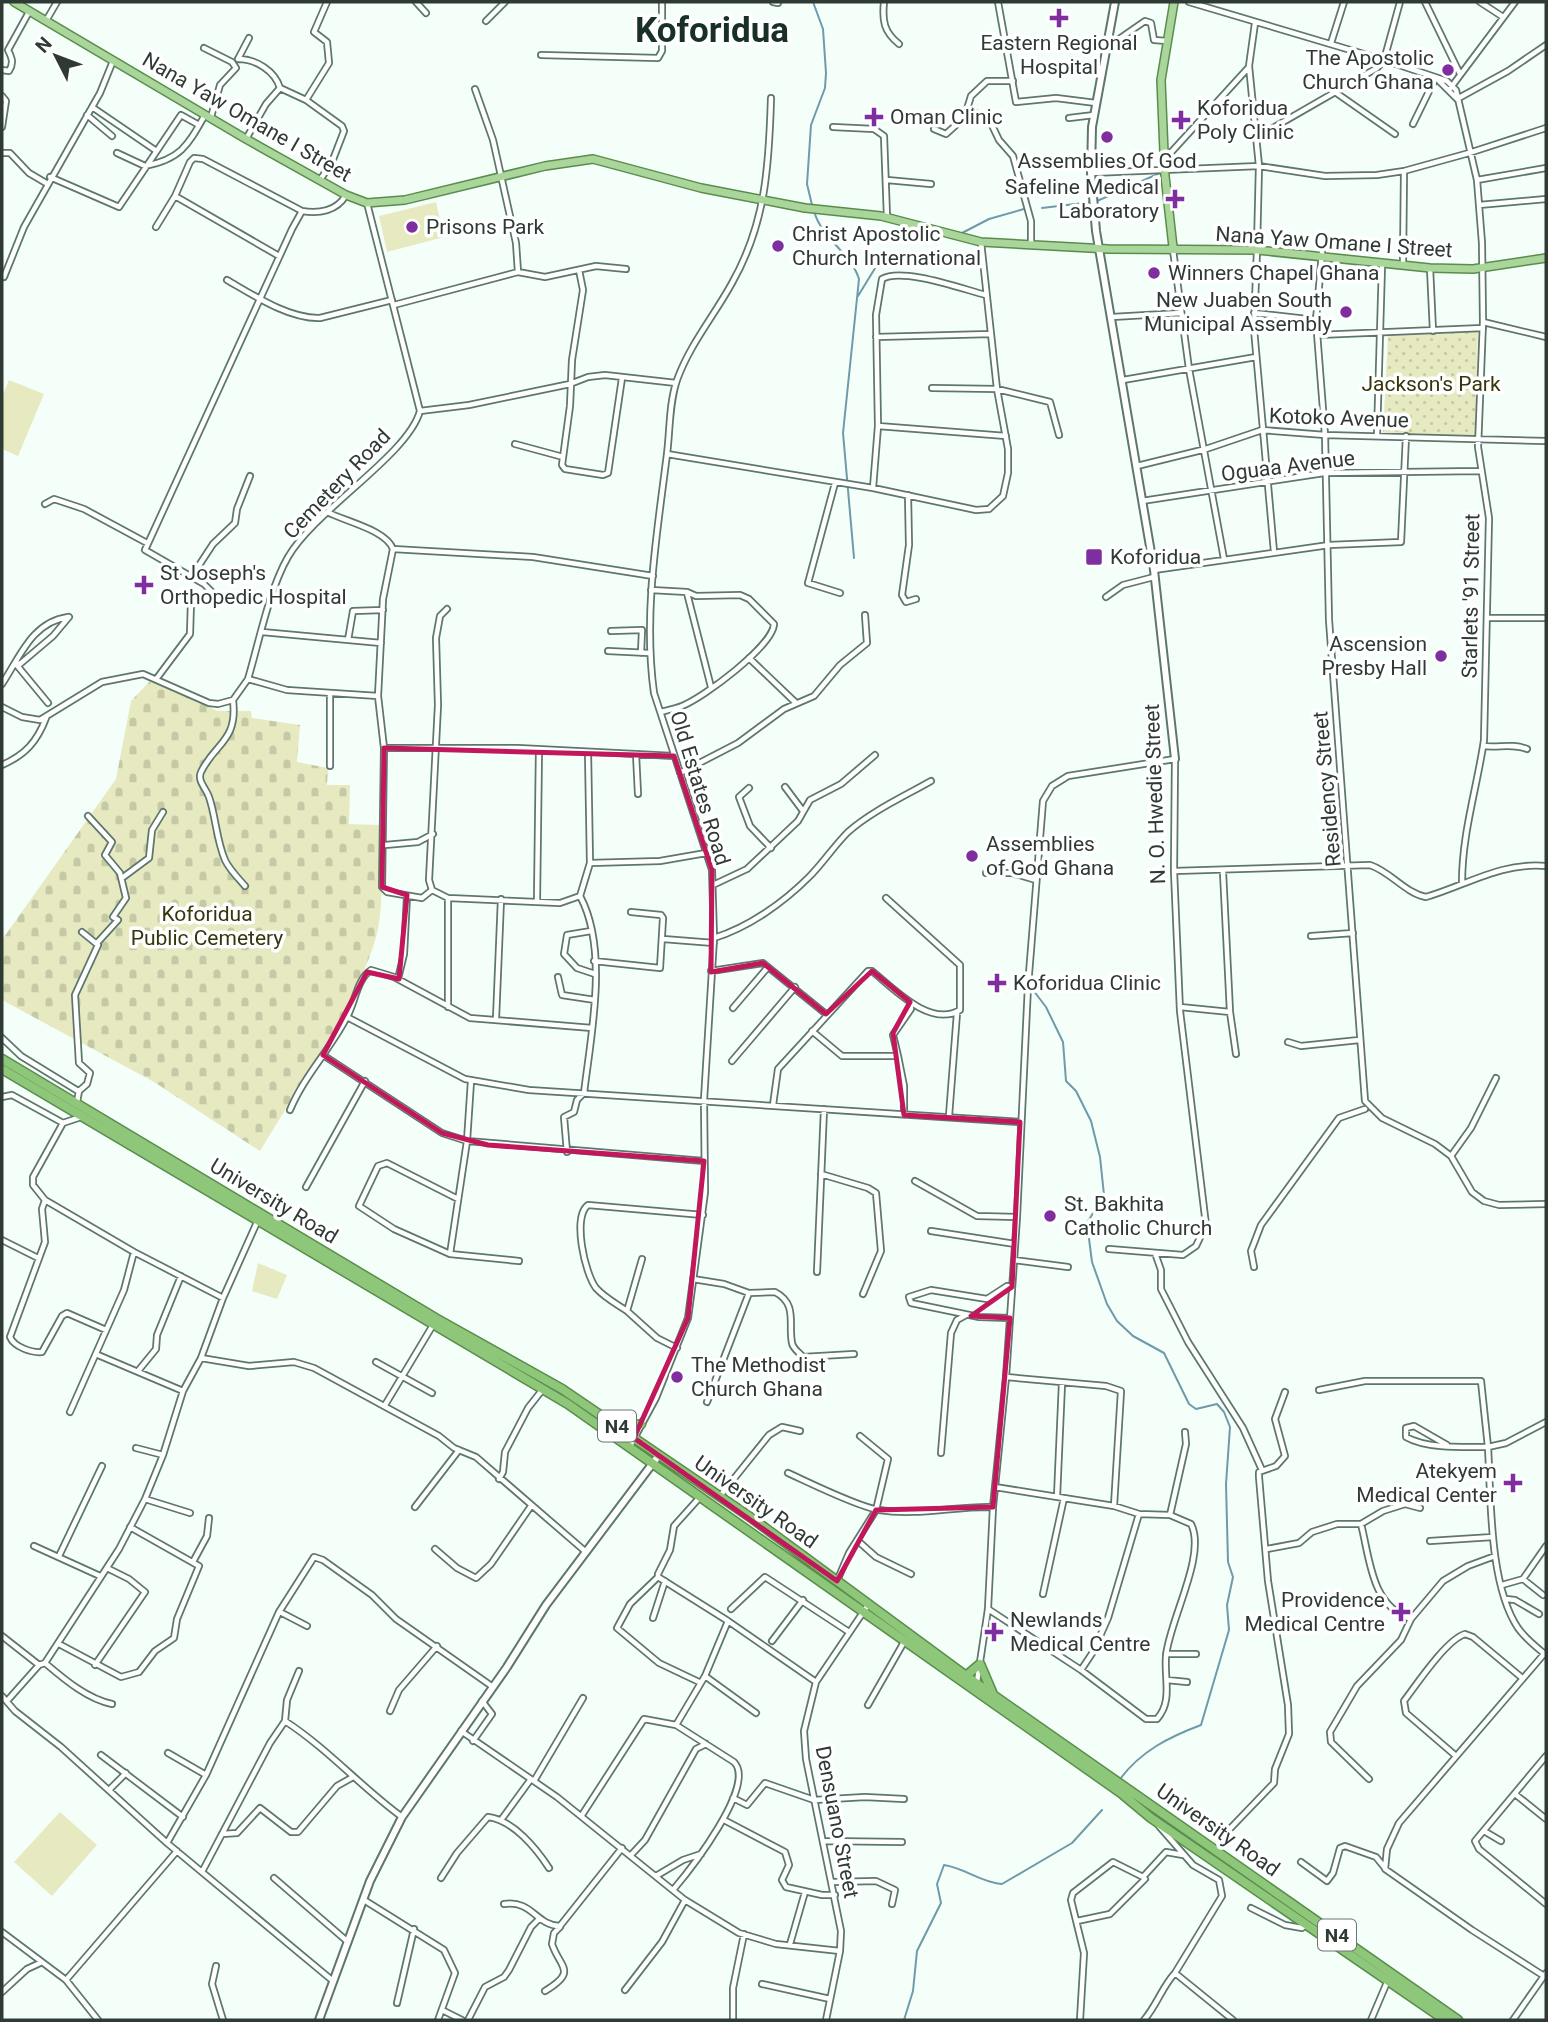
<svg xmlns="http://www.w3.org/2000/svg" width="1548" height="2022" font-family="Roboto,sans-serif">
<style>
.grass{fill:url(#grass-dots)}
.cemetery{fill:url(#cemetery-stones)}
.garden{fill:#e7e9c1}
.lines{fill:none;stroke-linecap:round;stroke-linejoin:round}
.stream{stroke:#6f9aaa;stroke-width:2}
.minor-casing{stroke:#5e776c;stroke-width:8}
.tertiary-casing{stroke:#5e776c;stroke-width:10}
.primary-casing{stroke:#5a8d4c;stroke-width:10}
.trunk-casing{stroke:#5a8d4c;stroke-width:11}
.minor{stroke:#fff;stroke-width:4.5}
.tertiary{stroke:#fff;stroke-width:6}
.primary{stroke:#aad59b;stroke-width:7}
.trunk{stroke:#8ec77a;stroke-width:8}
.marked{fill:none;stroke:#c2185b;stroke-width:5;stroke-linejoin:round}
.poi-dot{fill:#7e2e9e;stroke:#fff;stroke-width:2.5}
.labels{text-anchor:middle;stroke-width:7;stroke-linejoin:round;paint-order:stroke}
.shield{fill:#fff;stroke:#6d7572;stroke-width:2}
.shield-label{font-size:19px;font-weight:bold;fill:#2f3a35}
.poi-label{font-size:21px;fill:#2f3a35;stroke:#fff;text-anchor:start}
.street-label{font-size:21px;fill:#2f3a35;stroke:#fff}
.park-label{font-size:21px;fill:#36360d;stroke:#fff}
.town-label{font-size:35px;font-weight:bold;fill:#193027;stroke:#fff}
</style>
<defs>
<pattern id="grass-dots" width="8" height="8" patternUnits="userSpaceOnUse" patternTransform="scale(1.75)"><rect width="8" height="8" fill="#e7e9c1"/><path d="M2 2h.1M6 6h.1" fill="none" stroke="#c6c9a6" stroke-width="1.8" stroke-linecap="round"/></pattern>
<pattern id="cemetery-stones" width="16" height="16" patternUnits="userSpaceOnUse" patternTransform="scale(1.75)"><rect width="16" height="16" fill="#e7e9c1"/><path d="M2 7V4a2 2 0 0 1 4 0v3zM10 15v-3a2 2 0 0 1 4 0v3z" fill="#c6c9a6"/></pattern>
</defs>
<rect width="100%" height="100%" fill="#f4fffa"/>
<path class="grass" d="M1478,332l-3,106 -92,-5 5,-98z"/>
<path class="cemetery" d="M153,678l64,33h34l1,7 48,7 -3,37 31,6 -1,17h23l-1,39 31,1c0,38 6,82 -6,119 -21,66 -78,146 -114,207l-106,-69 -152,-82v-60l114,-161 15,-78z"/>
<path class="garden" d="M436,202l8,35 -57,15 -8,-36z
M9,380l35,14 -26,62 -16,-7v-52z
M258,1263l29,12 -10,24 -25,-8z
M60,1812l37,33 -45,51 -38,-34z"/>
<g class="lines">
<path class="stream" d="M1097,201l63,-28
M812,205l-5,-21 4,-59 14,-37 1,-15 -3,-44 -10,-27
M1042,208l50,-6
M814,211c7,27 37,42 45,68l-16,154 11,125
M962,233l27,-14 35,-10
M858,296l19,-31 6,-5
M1021,974l6,8
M1030,986l16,21 17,35 3,39 10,10 15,30 9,36 4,38 -17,28 5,39 15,42 10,17 16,15 31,17 25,51 7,5 21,-5 7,8 6,15 -4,57 2,78 5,15 -6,28 2,25 -28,95c-32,12 -60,26 -81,54
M904,2020l9,-29 4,-40 24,-48 -4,-19 7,-19c21,3 38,18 58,19l70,-41 30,-33"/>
<g class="minor-casing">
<path id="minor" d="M416,2l10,11
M773,2l5,1
M884,2c-2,19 0,30 15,42
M998,2l18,100 40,-4 40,5
M1189,2l195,58 63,21 9,9 21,90 5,63 1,79 -5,125 11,71 -5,222c-7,48 -22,93 -22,143
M1425,2l35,72
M1480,2l23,15
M47,19l10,-17
M486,21l19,-19
M1255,23l-6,43 10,100 -2,81
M1331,43l13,-41
M204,48l28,14 4,6 -16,17 -9,32
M1106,48l39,-27 6,2 3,17 13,1
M541,55l117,3 4,-7v-49
M238,59c18,0 37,12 42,29
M238,59l11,-21
M2,70l7,1c5,-8 3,-13 -1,-21l21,-38
M1438,80l18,18
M475,89l18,51 23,103 2,29
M1449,90l66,-88
M1335,92l60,42
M2,96l4,5 -4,26
M1457,99l51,-28 38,-26
M306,100l23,-37 -2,-21 -13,-10 13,-30
M92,107l63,43
M967,109l4,-13 16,-15h26
M87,115l25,21
M1069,118l25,-3
M1413,124l22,-45
M833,127l41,2 10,7 3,81
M934,129l12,5 10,-9 3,-12 8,-4 22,10 10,21 14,16 18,65v22
M1257,137l120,-69 7,-8 16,-58
M246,139l20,-35 14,-16 26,12 36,26 2,5 -12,31 -12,18
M2,153h8l19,20 17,10
M117,153l28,13c36,-7 43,-21 60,-51
M1165,159l84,-92
M1091,173l168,-7 66,10 52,-1 27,-4 65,-18 77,-25
M50,177l69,30 62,-92 18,10
M887,180l44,4
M1477,180l69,-12
M1479,205l67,-6
M156,227l19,-31
M1173,250l16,119 35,190
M1257,250l-3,79 20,223
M1322,253l-6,67 9,115 4,185 36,481 17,17 53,26 16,12 21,36 12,9 15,4 47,-1
M279,256l-104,-60 15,-34 4,-4 9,1 99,52
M1403,264l1,-93
M1430,268l3,63
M579,270l4,20 -11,70 -2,46 -8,59 3,4 38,6 5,-2 14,-95
M4,277l20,-50 76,-134 13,-32
M227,280c26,15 62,39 93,38l72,-18
M394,305l124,-33 27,5 51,-11 30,3
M1254,313l62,7
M1112,317l69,-4
M1483,322l63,15
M1318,335l165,-7
M876,337l115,-3
M1123,380l133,-23
M932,388l65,1 53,13 9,33
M420,411l49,-6 101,-21 18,-7 17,-2 71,8
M878,426l128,10
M1377,435l5,-170
M515,444l48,13
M667,454l206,34 103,22 13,-1 14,-13 5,-23v-24l-11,-60 -16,-147
M1137,466l69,-17 56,-19 63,5 221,6
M835,483l-27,100 32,10
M873,488l5,-62 -2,-111 6,-36c20,-12 80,10 104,16
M908,495l1,50 -7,50 4,7 10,-3
M1142,501l182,-28 156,-2
M45,504l9,-5 30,10 63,34
M327,512c20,10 59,18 66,37l-10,50 -5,97 6,52 -2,139 5,5 35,6 10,-8
M393,549l140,8 120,19
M1154,570l175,-25 72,-3 5,-106
M192,576l21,-32 22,-21 2,-14 13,-33
M651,590l36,2 9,4 44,-1 9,4 25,25c-1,22 -71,74 -92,82 -7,3 -15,4 -21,6
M687,593l24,94
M1106,597l17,-12 31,-8
M447,609l-7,7 -4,22 2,67 -9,175 3,10 16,8 112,5 20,-7 10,-33 -2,-111
M1487,618h59
M611,631l31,-1 -1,23
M262,632l119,11
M348,640l5,-29 30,-1
M608,651l41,2
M749,658l47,45
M157,678l33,-44 1,-33h13l8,-9 -8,-8 -59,-34 147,-321 10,-18c17,3 35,0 44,-16
M248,679l39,11 91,6
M2,684c18,-27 30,-62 66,-67
M330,694v72
M233,700c5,41 -18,43 -32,72 -4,9 5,16 8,25 7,20 7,42 16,63 4,9 13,18 20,26
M48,703l-33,-40 5,1 33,-28 16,-19
M2,707l20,10 18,3 62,-38 41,-8 66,29 9,1 15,-4 15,-21c11,-37 21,-89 40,-122 27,-47 120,-102 132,-146l-53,-208
M1483,746c16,2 29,-3 44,3
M384,748h134l156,8
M636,754l2,40
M2,765c23,-10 35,-23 44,-47
M680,773l58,-30 46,-34 30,-13 26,-31 27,-22 -2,-28
M785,787l18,24
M749,788l-10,9 11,29 21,22
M88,816l24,26 -7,13 15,18 6,25 -13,19 5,3 -21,23
M385,845l33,-3 15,-8
M590,863l70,-2 46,-8
M1174,871l196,-6c21,7 35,28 56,32 41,-12 75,-35 120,-31
M1223,872l7,140 6,42
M986,873h26l24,7
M122,878l27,-20 3,-28 11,-18
M713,885l34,-16 51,-48 12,-21 31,-16 34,-29
M537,901l2,-152
M591,931l-24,4 -3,19 13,14 18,6
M1311,936l42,-3
M714,938c35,-11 69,-35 95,-61 14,-14 25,-31 39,-45 24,-21 55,-35 83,-51
M663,939l51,4
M594,961l66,7 3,-50 -2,-3 -30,-3
M711,971l52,-8 63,51
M558,977l4,18 33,5
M398,979l6,-25 3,-58
M448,1007v-109
M1180,1007l50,5
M733,1008l35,-41
M347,1017l118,62 64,11 491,32
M496,1019l5,-120
M812,1031l30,25h56l-5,-21 18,-26 -1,-7
M2,1038l19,18 57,35
M1288,1042l13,4 58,-6
M323,1055l119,78 25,8 237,20
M898,1056l6,30v29
M732,1061l63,-74
M2,1097l10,-2 51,28 18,-6
M77,1102l2,-11 8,-7 3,-11 -11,-10 -4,-68 23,-50 -16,-13
M773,1105l5,-36 90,-98h4c21,17 58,57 88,39v-45l-74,-67
M290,1110c14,-34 40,-60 57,-93 8,-14 10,-38 24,-47l23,7 76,41 122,10
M949,1116l8,-103
M63,1123l-30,54v8l12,15 -3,9 3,33 -35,95c4,10 22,16 32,15l20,-36 5,-3 39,17
M567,1152l-3,-35 10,-5 3,-12 7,-7c7,-59 25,-143 -4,-197
M1451,1156l20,-28 25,-50
M821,1174l47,14 8,5 5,58 -18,43
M915,1181l62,35 40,1
M306,1187l59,-106
M458,1199l-71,-36 -9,3 -19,40 35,23 56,25 69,7
M45,1200l89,52 89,46
M931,1231l84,13
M2,1240l36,18
M1155,1253l6,17v19l27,53 55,86 19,42
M450,1254l17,-113 4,-60
M642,1259l-15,52 30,27 20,10
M1014,1260l54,7
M1254,1267l-3,-16 10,-26 78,-107 26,-9
M817,1272l7,-163
M693,1279l31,5 25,9 -42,109
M749,1293l26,-1c23,12 13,32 17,51 1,6 8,10 11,14l51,-3
M627,1311c-10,-7 -22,-13 -31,-23 -11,-14 -24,-71 -8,-83l115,10
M1010,1318l-31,-1 -68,-14 -2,-6 22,-7 56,9 20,-13 5,1
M98,1355l85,36
M201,1358l48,8 45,-4 20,6 125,68 15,12 22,9 110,95
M376,1362l56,31
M138,1371l18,-22 1,-14 24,-59
M1006,1377l100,9 15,5 -7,115
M1319,1390l46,-9h116l7,66 18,-4 40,-21
M385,1405l48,-80
M70,1412l54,-122 10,-38
M1447,1445l-33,-19 -8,2v9c21,12 58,10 82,10 3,51 1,138 30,181 7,10 18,19 28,27
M630,1446l26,-48 32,-80 17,-126 -1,-92 10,-162 -2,-68 -58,-177c-11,-79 3,-159 13,-239 3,-23 2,-51 10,-74 13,-36 37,-64 55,-97 34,-60 37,-118 39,-185
M136,1448l27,7
M941,1453l10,-120 6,-13 9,-5
M788,1473c22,10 70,34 91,37 38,6 76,-4 114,-3
M499,1479l4,-7 2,-20 23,-44 15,-19
M720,1496l49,-61 13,-8 18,4
M1057,1497l5,-114
M145,1499l45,14
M415,1507l44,-57
M1170,1515l16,-71 -1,-12
M1361,1524c9,35 10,82 50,95
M857,1540l19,17 35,17
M1430,1541l63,-4
M34,1546l66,30
M435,1549l22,19 19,10 15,-14 40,-58
M1267,1549l32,-6 13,-11 25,-8h24l22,-13 22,-7 15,4
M59,1556l43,-90
M194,1560l13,-24 2,-18
M658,1577l-28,27 -13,24 42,35 40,19
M1523,1579l20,16
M837,1581l12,-28 27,-43 12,-51 -28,-23
M1502,1585l21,-6 23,-33
M1043,1594l21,-96
M1506,1599l9,1 24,14
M731,1609l34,-32 84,55
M988,1609l93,61 65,49h11c16,-18 7,-40 9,-63 3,-35 41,-101 25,-132l-21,-9 -31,-1 -25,-8 -119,-19
M280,1612l27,14
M653,1618l12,-37
M728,1621l88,61
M2,1636l37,29
M772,1641l31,-41
M59,1644l62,33 18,-5 16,-21 19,-13 3,-19 22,-53 -69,-39
M1166,1654h30
M45,1663c19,16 42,36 67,41
M95,1665l50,-73 -16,-13 -22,-11
M1081,1670l12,-18 15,-34 31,-104
M705,1676l51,37
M1167,1680l20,2
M977,1682l11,-73 5,-102 13,-130 11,-160 11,-231 15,-185 9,-15 16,-10 107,-17 -1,112 6,140 26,214 -10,21 -13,9 -74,-6
M2,1696l13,15 46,36 106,96 166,138
M7,1701l32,-36 6,-2 74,-114 26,-50 18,-44 20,-64 18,-33 22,-60 35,-78
M868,1705l36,-63
M390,1711l9,-21 38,-44
M285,1721l2,-21 12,-29
M676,1725l29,-49 23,-55 -70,-44v-3l12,-24 4,-24 27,-30
M461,1731l96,66 128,103 54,33 37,11 64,7
M473,1741l19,-27 -10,-13
M168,1753l38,22
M101,1755l82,62
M1456,1756l-50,-43 -2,-12c13,-17 42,-61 61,-67l8,3 48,40
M1546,1756l-71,85 4,8 67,55
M1369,1779l-38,-37 -1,-10 27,-46 44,-46 10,-21 32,-38 25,-15 27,-10
M534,1781l49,-83
M109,1790l17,-17
M1515,1794l31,25
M733,1798l14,7 18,-22 49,17 51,-3 39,2
M582,1815l62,-96 32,6 58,37c23,23 -44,108 -61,128
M501,1820l30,-41
M724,1820l61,32 4,13 -7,15 4,7 36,8h13
M1159,1826l34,39 26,15 3,16 -47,77 58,47
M1484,1831l17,10
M222,1834l15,-1 23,-25 31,24h7l39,-46 16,-9
M1223,1836l51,-53 1,-14 14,-35 -1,-29 -20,-124 -9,-104v-5l17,-6 9,-10 -10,-37 10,-27
M824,1841l78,1
M167,1843l39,-68 73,-163 35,-55 9,3 49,35 24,24 97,68
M631,1855l14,-15 51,-91 10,-5
M1301,1862l26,19 6,-8 7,-25 5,-2 31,11 9,11
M203,1870l67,-127 15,-22c43,28 76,66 117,96
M656,1876l27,-16 18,-6
M274,1878l74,64
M441,1878l16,-25 31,-36c25,3 48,31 61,51
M833,1882l43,-1 19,9 -3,14
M364,1900l80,50 11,23 -17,47
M504,1904c29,-4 31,21 56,22l62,-78
M1251,1908l34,17 17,3 5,-4
M1077,1921l33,-7 35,-35 -2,-2 23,-25 17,3
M2,1932l64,48 32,40
M790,1944l15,-52
M216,1966l-4,18 11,36
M1544,1976l-72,-46 -87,-61 2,-20 12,-26 145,-169
M66,1980l111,-129
M762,1984l68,15
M625,1990l37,-48 23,-42
M545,1991c33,-20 15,-23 7,-47l2,-11 6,-6
M2,1992l25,-23 13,-6
M397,2003l17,-74
M442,2010l20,10
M468,2020l17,-33 19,-10 5,-7 22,-43 8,-8
M733,2020v-32l11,-54
M826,2020l14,-69 1,-20 -35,-172 -2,-28 12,-49 52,-77
M1080,2020l4,-67 -13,-53 2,-7 40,-31 30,15
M1144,2020c13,-15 18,-33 31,-47
M1371,2020l17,-40
M1513,2020l33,-47"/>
</g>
<g class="tertiary-casing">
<path id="tertiary" d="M1115,2l-23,125 -1,46 5,58 58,339 21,189
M319,2020l51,-139 32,-64 105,-150 39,-62 113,-150"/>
</g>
<g class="primary-casing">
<path id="primary" d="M14,2l232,137 100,56 21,8 38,-3 140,-34 48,-7 108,29 104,20 76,8 100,26 127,7 149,1 173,18 43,1 73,-11
M1173,247l-8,-71 -4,-96 13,-78"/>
</g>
<g class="trunk-casing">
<path id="trunk" d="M2,1059l435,260 125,70 191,130 213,157 492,344
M2,1069l566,335 553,389 30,25 294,202
M622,1430l19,-6
M966,1676l14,-12 12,28"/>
</g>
<use href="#minor" class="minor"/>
<use href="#tertiary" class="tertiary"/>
<use href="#primary" class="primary"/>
<use href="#trunk" class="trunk"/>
</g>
<path class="marked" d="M384,748l290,8 38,114 -1,102 52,-9 63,51 46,-43 38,31 -17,31 11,82 116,7 -8,165 -41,29 39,2 -17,189 -117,3 -39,71 -203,-143 54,-120 16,-157 -216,-16 -46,-12 -119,-78 44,-83 32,7 8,-84 -25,-8z"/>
<g class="poi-dot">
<path d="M1055.5 7.5h7v7h7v7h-7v7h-7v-7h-7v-7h7z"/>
<circle cx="1448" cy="70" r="7"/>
<path d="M870.5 106.5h7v7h7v7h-7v7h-7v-7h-7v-7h7z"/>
<path d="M1177.5 109.5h7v7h7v7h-7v7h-7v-7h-7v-7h7z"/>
<circle cx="1107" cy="137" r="7"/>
<path d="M1171.5 188.5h7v7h7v7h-7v7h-7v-7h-7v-7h7z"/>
<circle cx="412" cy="227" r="7"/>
<circle cx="778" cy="246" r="7"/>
<circle cx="1154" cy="273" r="7"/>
<circle cx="1346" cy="312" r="7"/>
<rect x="1085" y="548" width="18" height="18" rx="3.5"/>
<path d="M140.5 574.5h7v7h7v7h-7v7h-7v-7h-7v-7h7z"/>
<circle cx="1441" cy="656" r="7"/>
<circle cx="972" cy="856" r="7"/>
<path d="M993.5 972.5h7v7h7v7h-7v7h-7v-7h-7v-7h7z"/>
<circle cx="1050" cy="1216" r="7"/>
<circle cx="677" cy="1377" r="7"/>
<path d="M1509.5 1472.5h7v7h7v7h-7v7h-7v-7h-7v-7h7z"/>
<path d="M1397.5 1601.5h7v7h7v7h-7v7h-7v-7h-7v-7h7z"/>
<path d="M990.5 1621.5h7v7h7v7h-7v7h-7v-7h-7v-7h7z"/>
</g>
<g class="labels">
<g class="shield">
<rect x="598" y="1410.5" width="38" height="31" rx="5"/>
<rect x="1318" y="1919.5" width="38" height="31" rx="5"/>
</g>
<g class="shield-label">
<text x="617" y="1433">N4</text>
<text x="1337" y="1942">N4</text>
</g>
<g class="poi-label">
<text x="1059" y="50" text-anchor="middle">Eastern Regional<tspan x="1059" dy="24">Hospital</tspan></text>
<text x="1434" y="65" text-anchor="end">The Apostolic<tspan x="1434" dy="24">Church Ghana</tspan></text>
<text x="1197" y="115">Koforidua<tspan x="1197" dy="24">Poly Clinic</tspan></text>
<text x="890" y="124">Oman Clinic</text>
<text x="1107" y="168" text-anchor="middle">Assemblies Of God</text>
<text x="1159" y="194" text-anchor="end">Safeline Medical<tspan x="1159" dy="24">Laboratory</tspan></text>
<text x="426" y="234">Prisons Park</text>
<text x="792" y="241">Christ Apostolic<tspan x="792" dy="24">Church International</tspan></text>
<text x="1168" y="280">Winners Chapel Ghana</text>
<text x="1332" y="307" text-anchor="end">New Juaben South<tspan x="1332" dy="24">Municipal Assembly</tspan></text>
<text x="1110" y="564">Koforidua</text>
<text x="160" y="580">St Joseph's<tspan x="160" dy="24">Orthopedic Hospital</tspan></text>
<text x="1427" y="651" text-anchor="end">Ascension<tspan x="1427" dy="24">Presby Hall</tspan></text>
<text x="986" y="851">Assemblies<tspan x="986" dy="24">of God Ghana</tspan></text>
<text x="1013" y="990">Koforidua Clinic</text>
<text x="1064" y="1211">St. Bakhita<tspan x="1064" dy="24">Catholic Church</tspan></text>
<text x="691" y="1372">The Methodist<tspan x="691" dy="24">Church Ghana</tspan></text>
<text x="1497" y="1478" text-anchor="end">Atekyem<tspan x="1497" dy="24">Medical Center</tspan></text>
<text x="1385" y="1607" text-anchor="end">Providence<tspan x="1385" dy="24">Medical Centre</tspan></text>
<text x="1010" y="1627">Newlands<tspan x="1010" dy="24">Medical Centre</tspan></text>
</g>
<g class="street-label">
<text transform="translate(247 117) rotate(30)" y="7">Nana Yaw Omane I Street</text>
<text transform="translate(1334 242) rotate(4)" y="7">Nana Yaw Omane I Street</text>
<text transform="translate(1339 418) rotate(2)" y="7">Kotoko Avenue</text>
<text transform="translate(1288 466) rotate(-7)" y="7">Oguaa Avenue</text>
<text transform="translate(337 484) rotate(-46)" y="7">Cemetery Road</text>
<text transform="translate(1471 596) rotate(-89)" y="7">Starlets '91 Street</text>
<text transform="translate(700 788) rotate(73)" y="7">Old Estates Road</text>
<text transform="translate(1327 789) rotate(-95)" y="7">Residency Street</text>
<text transform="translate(1155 794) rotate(-92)" y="7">N. O. Hwedie Street</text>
<text transform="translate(274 1201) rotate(31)" y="7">University Road</text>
<text transform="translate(756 1502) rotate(35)" y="7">University Road</text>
<text transform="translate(837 1822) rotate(79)" y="7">Densuano Street</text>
<text transform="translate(1218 1830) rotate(35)" y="7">University Road</text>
</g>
<g class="park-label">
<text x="1431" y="391">Jackson's Park</text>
<text x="207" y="921">Koforidua<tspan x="207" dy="24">Public Cemetery</tspan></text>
</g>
<g class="town-label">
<text x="712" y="42">Koforidua</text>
</g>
</g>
<rect width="1548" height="2022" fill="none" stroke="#2f3a35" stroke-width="7"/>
<g transform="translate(56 56) rotate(312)" stroke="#ffffff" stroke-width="5" paint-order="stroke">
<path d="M0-5L12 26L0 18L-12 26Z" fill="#2f3a35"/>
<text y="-10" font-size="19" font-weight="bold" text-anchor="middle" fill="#2f3a35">N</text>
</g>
</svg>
